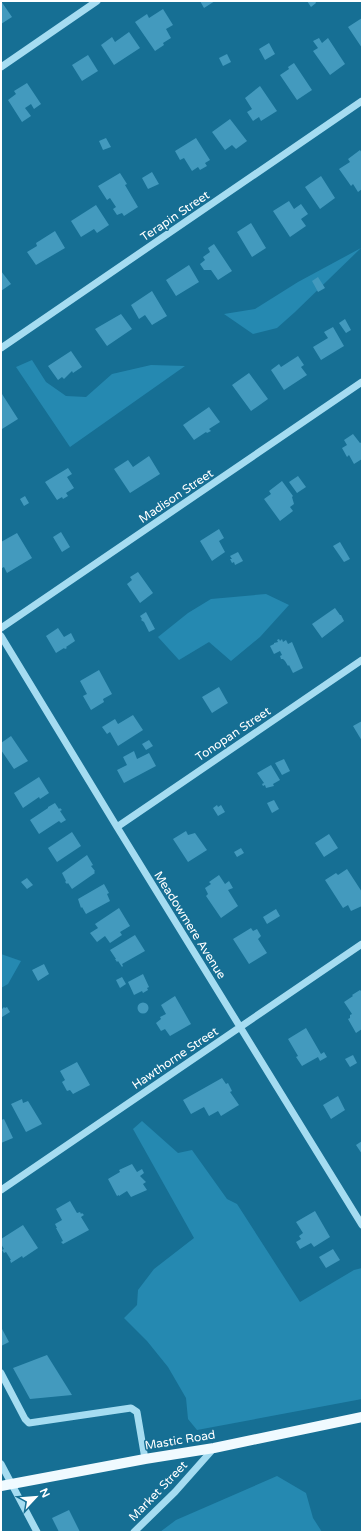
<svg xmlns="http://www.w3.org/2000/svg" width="363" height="1533" font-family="'Varela Round',sans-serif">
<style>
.green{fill:#2589b1}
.building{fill:#439abe}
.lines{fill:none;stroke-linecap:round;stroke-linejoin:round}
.minor{stroke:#a5dcf1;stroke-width:7}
.major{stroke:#f0faff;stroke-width:10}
.labels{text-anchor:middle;stroke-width:3;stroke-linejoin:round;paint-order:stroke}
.street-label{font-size:12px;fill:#fff;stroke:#166f94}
</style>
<rect width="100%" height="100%" fill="#166f94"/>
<path class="green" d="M361,248l-66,64 -18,16 -24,6 -29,-20 31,-5 43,-27z
M32,360l14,22 20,14 20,1 26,-23 39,-9 34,1 -115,81 -54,-80z
M266,594l23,11 -29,32 -29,24 -22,-19 -30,18 -21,-23 30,-24 23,-14z
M1,954l20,7 -13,23 -7,4z
M142,1121l36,32 14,-3 35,49 10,5 63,98 54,-32 8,-2v131l-165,31 -9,-11 -2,-21 -18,-31 -21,-26 -23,-23 13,-13 1,-15 16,-21 40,-31 -61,-109z
M277,1476l29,17 7,25 9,14h-162l16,-12z"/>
<path class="building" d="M1,1l11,16 -11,7z
M200,1h15l-11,7z
M307,1h8l1,2 -5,4z
M163,9l10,16 -7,4 5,9 -8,5 1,2 -9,6 -20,-29 12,-8 2,4z
M362,18v30l-14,-21z
M129,32l11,16 -26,17 -13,-20 11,-8 3,5z
M319,38l3,5 6,-5 17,26 -15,11 -17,-24 5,-3 -5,-7z
M269,43l6,11 -10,6 -6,-11z
M227,54l4,8 -8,4 -4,-8z
M88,55l10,16 -16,10 -10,-16z
M294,63l18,27 -15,10 -17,-25 9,-6 -1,-2z
M27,83l14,21 -7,5 -3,-5 -6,4 6,8 -9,6 -14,-22 8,-6 -2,-3z
M260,86l17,25 -16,10 -2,-4 -6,4 -6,-9 5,-3 -7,-11z
M230,119l17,22 -11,8 -4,-4 -7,5 -13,-18z
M106,138l5,9 -8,3 -4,-9z
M196,138l14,22 -5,3 2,3 -7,4 -2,-3 -6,4 -8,-13 -4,2 -5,-9z
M360,150l2,3v36l-4,3 -5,-8 -2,2 -12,-17 11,-7 -2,-3z
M152,172l7,12 -11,5 -6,-11z
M120,173l7,11 -2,1 13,22 -14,9 -2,-3 -5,2 -4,-6 3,-2 -6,-9 -3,2 -9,-14z
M321,176l14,22 -15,11 -15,-22z
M289,201l5,8 7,-5 7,10 -7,5 5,7 -16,11 -17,-26z
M96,205l13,20 -12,8 -3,-4 -13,8 -10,-16z
M251,223l15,25 -14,9 -15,-25z
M55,231l10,17 -29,17 -9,-13 10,-6 -1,-3z
M214,244l18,27 -14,9 -7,-10h-7l-4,-6 5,-4 -2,-3 7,-5 -2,-4z
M189,265l10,17 -23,14 -10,-16z
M1,271l10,13 -10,7z
M318,277l7,11 -7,4 -6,-11z
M152,291l15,25 -15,9 -7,-10 -6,4 -8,-14z
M121,314l11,15 -25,17 -12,-17z
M345,319l6,11 -5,3 -7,-10z
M333,327l11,19 -23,14 -8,-13 15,-9 -4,-6z
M71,351l11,16 -9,6 -1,-2 -8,8 -2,-2 -4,3 -10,-14z
M298,356l6,9 -3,2 6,8 -23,15 -13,-20 8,-6 2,3z
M249,373l19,26 -17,12 -19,-26z
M2,394l16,25 -16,10 -1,-34z
M209,407l11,15 -11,7 2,2 -4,2 -1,-1 -12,8 -11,-15z
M353,434l7,9 2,-1v17l-8,5 -5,-9 -2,2 -5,-9 5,-3 -3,-5z
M149,456l11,18 -30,19 -16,-24 14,-9 5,7z
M68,468l4,6 -5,3 7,11 -8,5 2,3 -5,3 -1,-2 -5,3 -12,-18z
M298,476l8,11 -9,6 -8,-11z
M282,481l11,15 -1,1 2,7 -4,3 3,4 -13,10 -16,-22 7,-5 -2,-3z
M25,496l4,7 -5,3 -4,-7z
M219,529l5,9 -5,3 6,11 -13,9 -12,-20z
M61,532l9,15 -8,5 -9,-15z
M17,533l15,25 -25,15 -3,-6 -2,1 -1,-2v-24z
M340,542l10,17 -6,3 -11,-16z
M238,552l5,9 -8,4 -1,-3 -2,1 -2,-4h2l-2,-3z
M138,572l15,21 -13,10 -13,-19 5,-4 -2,-3z
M335,608l5,7h1l3,6 -22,17 -10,-14z
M146,612l9,17 -6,3 -5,-10 -3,-2 1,-1 -2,-3z
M58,628l6,9 7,-4 4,8 -9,6 1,1 -2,1 -1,-1 -8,5 -10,-17z
M279,639l1,2 2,-2 1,3 3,-2 2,4 4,-2 11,26 -10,5 -4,-8 -1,1 -3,-5 -2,-2h-2l-1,-3 2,-1 -2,-4 -6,3 -4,-8 4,-2v-1l4,-1 -1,-2z
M99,670l13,24 -9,5 1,3 -13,8 -8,-14 4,-2 -7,-13z
M219,687l9,16 -16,10 -10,-16z
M133,715l10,15 -25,16 -8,-14 -3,2 -5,-7 13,-8 3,5z
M362,721v20l-9,-15z
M11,736l17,25 -14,8 -13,-19v-7z
M149,740l4,6 -7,4 -4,-6z
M134,751l3,8 12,-6 7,13 -32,17 -7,-13 10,-5 -4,-8z
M284,759l6,12 -8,4 -7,-12z
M271,765l9,15 -7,4 1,2 -8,2 -1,-3 -2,1 -1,-2 2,-1 -7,-10z
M39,777l10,16 -9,6 -1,-2 -16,11 -9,-15z
M274,800l5,9 -7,4 -5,-10z
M55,803l4,6 1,-1 2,2 -2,1 6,9 -5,3 -2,-2 -20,13 -9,-14 18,-12v-1z
M217,805l1,2 3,-2 4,7 -7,4 -5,-8z
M186,831l2,4 7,-2 12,17 -19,12 -15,-23z
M72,832l9,14 -24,16 -9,-14z
M329,834l9,14 -14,9 -9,-14z
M241,848l3,5 -7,4 -3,-5z
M87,855l6,10 -2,1 4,5 -1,1 1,1 -23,16 -4,-6 -1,1 -2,-2 1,-1 -4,-8z
M347,869l15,23v11l-1,1 1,2 -11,5 -3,-6 -5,3 -18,-28 11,-7 2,2z
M219,875l6,9 4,-3 4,7 -5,2 10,16 -17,12 -15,-22 2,-2 -3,-6 6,-4 -2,-2z
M27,878l6,7 -6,4 -6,-7z
M104,884l5,9 -2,1 3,7 -24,13 -4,-7 -1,1 -3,-9z
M119,908l11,18 -10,6 2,3 -12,8 -5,-7 -8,6 -7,-9 8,-5 -3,-4z
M276,909l4,7 -13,8 -4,-7z
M251,928l2,3 4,-2 4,7 -3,3 9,14 -18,11 -16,-25z
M135,935l10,16 -23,13 1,2 -1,1 -4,-6 -1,1 -2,-3h1l-6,-9z
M44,964l5,10 -11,7 -6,-11z
M143,974l6,13 -2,1 1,2 -5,3 -1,-2 -8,4 -6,-13z
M122,977l4,7 -6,4 -4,-8z
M360,990l1,1h1v38l-6,4 -8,-14 2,-1v-3l2,-1 -8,-12 9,-6 -1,-1z
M175,996l16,28 -21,12 -5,-7 -4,2 -5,-8 5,-4 -1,-2 6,-3 -5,-9z
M137.5 1008a5.5 5.5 0 1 1 11 0a5.5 5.5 0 1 1-11 0Z
M4,1007l1,1 2,-1 3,5 -8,5 -1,-7z
M306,1028l15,26 3,-2 3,5 -7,4 -2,-4 -16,9 -6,-9 2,-1 -10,-17z
M353,1055l4,8 -7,4 -5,-8z
M77,1062l13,23 -17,9 -3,-4 -3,1 -5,-9 3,-2 -5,-9z
M222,1078l4,6 2,-1 4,8 -2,1 9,13 -18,11 -3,-5 -9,5 -5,-9 -13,7 -8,-14z
M338,1096l7,14 -14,9 -8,-14z
M22,1099l1,4 5,-2 14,23 -16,8 -15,-28z
M4,1119l9,19 -12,5v-23z
M362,1141v13l-6,-9z
M132,1164l5,8 5,-3 2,4 -4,3 6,6 -3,2 4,6 -16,7 -4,-6 -8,5v-1l-2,1 -9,-17 12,-7 -1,-2z
M70,1201l7,12 3,-1 1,2 1,-1 2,2 -3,2 8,13 -26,14 -2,-2 2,-1 -7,-13h1l-2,-4 7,-4 -6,-11z
M315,1211l15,26 -16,10 -3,-4 -11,6 -4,-7 5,-3 -2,-3 4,-3 -7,-11z
M23,1225l15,23 -15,10 -1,-2 -11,7 -1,-3h1l-5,-8 -2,1 -2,-3 2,-1 -3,-5v-5z
M333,1249l7,11 -14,8 -7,-11z
M1,1327l8,15 -8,4z
M47,1355l25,40 -42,4 -17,-31z
M69,1510l11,22h-21l-7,-14z"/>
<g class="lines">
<path class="minor" d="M1,67l96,-66
M1,348l361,-247
M1,628l361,-246
M1,636l116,191 245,398
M117,827l245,-167
M1,1190l361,-246
M1,1373l24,46 4,4 102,-15 6,4 8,47
M1,1464l36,68
M134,1532l41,-40 39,-44"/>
<path class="major" d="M1,1486l144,-27 69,-11 148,-31"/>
</g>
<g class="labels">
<g class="street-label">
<text transform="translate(175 216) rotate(-34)" y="4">Terapin Street</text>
<text transform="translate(176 496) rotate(-34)" y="4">Madison Street</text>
<text transform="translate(233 734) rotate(-34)" y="4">Tonopan Street</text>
<text transform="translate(190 925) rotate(58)" y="4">Meadowmere Avenue</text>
<text transform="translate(175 1058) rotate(-34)" y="4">Hawthorne Street</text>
<text transform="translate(180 1440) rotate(-9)" y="4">Mastic Road</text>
<text transform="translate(158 1491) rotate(-46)" y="4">Market Street</text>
</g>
</g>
<rect width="363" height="1533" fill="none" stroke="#ffffff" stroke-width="4"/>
<g transform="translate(36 1497) rotate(64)" stroke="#166f94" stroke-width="3" paint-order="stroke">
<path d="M0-3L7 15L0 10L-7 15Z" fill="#ffffff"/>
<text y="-6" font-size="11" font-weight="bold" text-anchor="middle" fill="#ffffff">N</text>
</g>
</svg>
